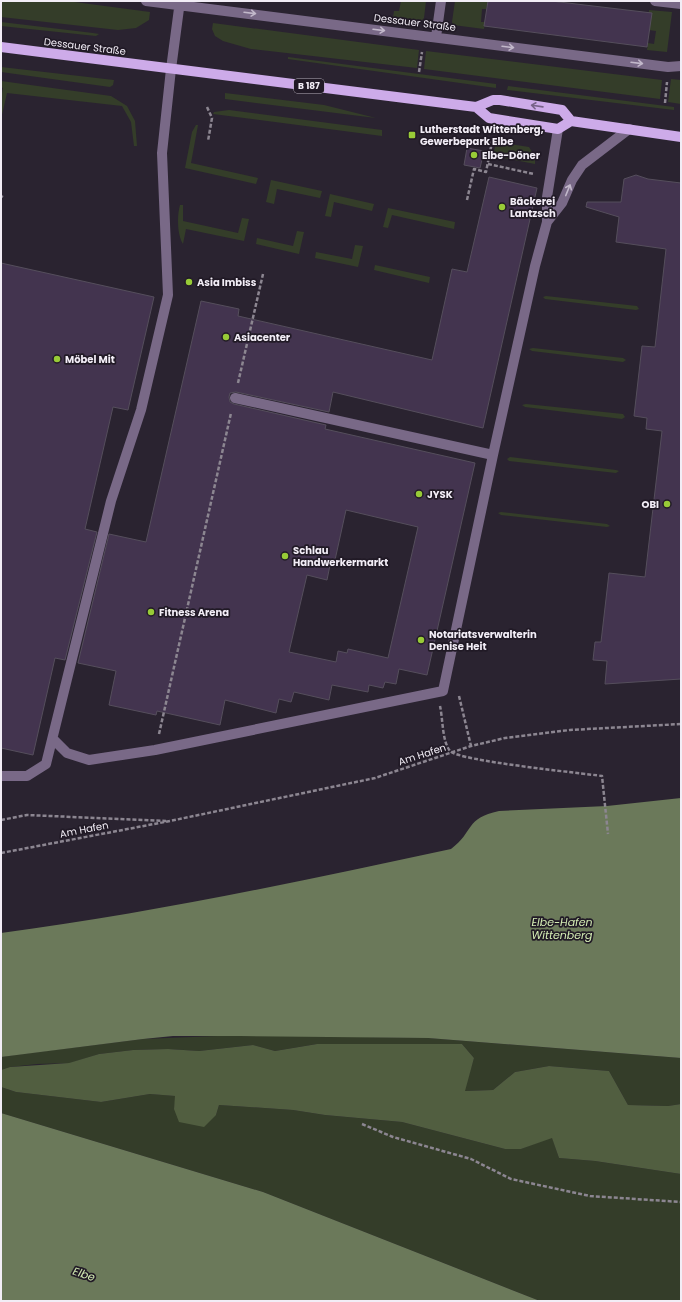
<svg xmlns="http://www.w3.org/2000/svg" width="682" height="1302" font-family="Poppins,sans-serif">
<style>
.green{fill:#343d29}
.forest{fill:#515e40}
.water{fill:#6b795a}
.building{fill:#43344f;stroke:#554e5c;fill-rule:evenodd}
.lines{fill:none;stroke-linecap:round;stroke-linejoin:round}
.path{stroke:#8c8691;stroke-width:2.5;stroke-dasharray:4 2;stroke-linecap:butt}
.service{stroke:#796987;stroke-width:10}
.minor{stroke:#796987;stroke-width:10}
.primary{stroke:#cdabe9;stroke-width:10}
.oneway{stroke:#c2b8ca}
.oneway2{stroke:#776288}
.poi-dot{fill:#98cb37;stroke:#211a26;stroke-width:1.5}
.labels{text-anchor:middle;stroke-width:3.5;stroke-linejoin:round;paint-order:stroke}
.shield{fill:#211a26;stroke:#b3aeb8;stroke-width:1}
.shield-label{font-size:9px;font-weight:bold;fill:#f2edf6}
.street-label{font-size:10px;fill:#f2edf6;stroke:#211a26}
.poi-label{font-size:10px;font-weight:bold;fill:#f2edf6;stroke:#211a26;text-anchor:start}
.water-label{font-size:11px;font-style:italic;fill:#d4edb4;stroke:#211a26}
</style>
<rect width="100%" height="100%" fill="#2a2330"/>
<path class="green" d="M1,1h66l83,11 -1,8 -13,8 -18,2 -117,-13z
M401,1h25l-2,17 -3,3 -28,-4 1,-6h5z
M455,1h33l-2,8h-4l-1,13h4l-1,7 -31,-4 -1,-3z
M649,10l23,2 -5,40 -20,-2 1,-7 6,1 2,-13 -7,-1z
M1,22l92,11 6,1 -3,2 -95,-10z
M213,23l206,27 -2,18 -166,-19 -28,-8 -8,-5 -3,-7z
M426,51l236,29 -2,19 -236,-30z
M288,57l208,27v4l-208,-29z
M1,67l113,13 -1,5 -3,2 -109,-15z
M671,79l10,1v24l-13,-2z
M1,81l110,15 16,10 8,15 2,25h-3l-3,-24 -9,-16 -115,-13 -6,26v-22l2,-9 -2,-1z
M508,86l166,21v3l-167,-20z
M225,93l99,12 52,13 -151,-19z
M229,110l153,20v6l-169,-22 1,-2z
M196,125h2l-7,38 67,15 -2,6 -71,-16 7,-36z
M496,142l33,5 6,10v7l-42,-8z
M271,180l51,11 -2,7 -43,-9 -3,15 -8,-2z
M330,194l44,10 -2,7 -38,-9 -3,15 -6,-1z
M180,205h3v16l55,12 4,-15 7,1 -5,22 -58,-12 -3,15c-6,-9 -6,-29 -3,-39z
M388,208l67,14 -1,7 -62,-14 -4,13 -5,-1z
M297,231l7,1 -5,22 -43,-10 1,-6 36,8z
M355,245l8,1 -5,21 -43,-9 1,-6 36,7z
M375,265l55,12 -1,6 -55,-13z
M546,296l91,10 2,3 -3,1 -91,-11 -2,-2z
M533,348l90,10 3,2 -3,2 -91,-11 -3,-2z
M526,404l97,10 2,3 -3,2 -97,-12 -3,-2z
M510,457l106,13 3,1 -3,2 -107,-12 -2,-2z
M501,512l106,12 3,2 -3,1 -106,-12 -3,-2z
M241,1035l187,3 253,20v46l-13,2 -40,-1 -19,-34 -60,-5 -34,6 -22,18 -29,1 10,-33 -12,-14h-145l-42,7 -22,-6 -54,6 -31,-2 -35,1 -34,4 -29,9 -33,1 -27,3 -9,3v-13l13,-2 129,-16z
M1,1087l15,5 85,10 49,-8 26,2 -2,13 42,6 3,-10 74,5 32,5 77,7 103,27h16l31,-12 7,21 36,3 86,13v127h-141l-277,-109 -262,-79z"/>
<path class="forest" d="M317,1044h145l12,14 -9,33 28,-1 22,-18 34,-6 60,5 19,34 40,1 13,-2v70l-86,-13 -36,-3 -7,-20 -31,11h-16l-103,-27 -77,-7 -32,-5 -74,-5 -3,10 -12,12 -25,-5 -5,-13 1,-13 -25,-2 -49,8 -85,-10 -15,-5v-17l9,-3 59,-4 30,-9 34,-4 35,-1 31,2 54,-6 22,6z"/>
<path class="water" d="M681,798v260l-253,-20 -188,-2h-67l-30,3 -142,18v-124c151,-20 301,-52 450,-84 23,-17 14,-31 48,-38l108,-5z
M1,1113l262,79 277,109h-539z"/>
<path class="building" d="M488,1h63l101,12 -5,34 -163,-21z
M467,148l17,3 -4,17 -16,-3z
M636,175l12,4 33,4v496l-76,5 2,-23 -14,-1 2,-18h6l8,-69 36,4 17,-146 -16,-2 1,-11 -13,-2 8,-70 13,1 11,-98 -50,-7 3,-25 -33,-10 1,-5h34l3,-23z
M489,177l48,11 -54,240 -150,-36 -4,20 -93,-20 -6,1 -1,4 1,5 4,2 92,21 -1,4 150,34 -48,212 -28,-6 -3,15 -11,-2 -2,6 -14,-3 -1,7 -36,-7 -3,15 -35,-8 -3,10 -12,-3 -3,14 -51,-13 -5,25 -63,-14 -1,4 -47,-10 7,-34 -38,-8 31,-129 37,8 55,-241 38,8 -1,7 194,44 20,-91 15,3zM346,510l72,17 -30,131 -40,-9 -1,4 -9,-2 -2,11 -47,-10 18,-77 20,5 4,-20h4z
M1,263l153,34 -26,113 -15,-3 -28,122 12,3 -32,128 -10,-2 -22,97 -32,-7z"/>
<g class="lines">
<path class="path" d="M419,72l3,-20
M665,103l2,-21
M207,107l5,11 -4,23
M488,164l46,10
M1,196l2,1
M467,200l7,-31 12,3 7,-35
M238,383l25,-109
M459,696l12,50
M440,706c3,13 2,35 10,45 9,10 131,22 152,25l6,58
M159,734l72,-321
M1,820l26,-5 139,6
M1,853l169,-32 205,-43 96,-32 34,-8 65,-8 111,-6
M362,1124l31,13 78,22 40,20 79,17 91,6"/>
<path class="service" d="M547,222l15,-19 10,-23 10,-15 47,-36
M235,398l258,57
M53,739l14,14 22,7 66,-10 288,-59 50,-236 42,-189 12,-44v-25l11,-68
M1,776h26l19,-12 65,-263 30,-91 27,-115 -6,-142 9,-84"/>
<path class="minor" d="M146,1l522,66 13,-1
M655,1l26,3
M436,37l5,-36
M171,69l9,-68"/>
<path class="primary" d="M1,47l475,60 17,-7h7l62,10 9,11
M476,107l13,11 69,11 13,-8 110,16"/>
</g>
<defs><path id="oneway-shaft" d="M-6 0H5M1.5-3L5.5 0L1.5 3" fill="none" stroke-width="1.6" stroke-linecap="round" stroke-linejoin="round"/></defs>
<g class="oneway">
<use href="#oneway-shaft" transform="translate(250 13) rotate(7)"/>
<use href="#oneway-shaft" transform="translate(379 30) rotate(7)"/>
<use href="#oneway-shaft" transform="translate(508 47) rotate(7)"/>
<use href="#oneway-shaft" transform="translate(637 63) rotate(7)"/>
<use href="#oneway-shaft" transform="translate(568 190) rotate(-68)"/>
</g>
<use class="oneway2" href="#oneway-shaft" transform="translate(537 106) rotate(-172)"/>
<g class="poi-dot">
<rect x="408" y="131" width="8" height="8" rx="2"/>
<circle cx="474" cy="155" r="4"/>
<circle cx="502" cy="207" r="4"/>
<circle cx="189" cy="282" r="4"/>
<circle cx="226" cy="337" r="4"/>
<circle cx="57" cy="359" r="4"/>
<circle cx="419" cy="494" r="4"/>
<circle cx="667" cy="504" r="4"/>
<circle cx="285" cy="556" r="4"/>
<circle cx="151" cy="612" r="4"/>
<circle cx="421" cy="640" r="4"/>
</g>
<g class="labels">
<rect class="shield" x="294" y="79" width="30" height="14" rx="3"/>
<g class="shield-label">
<text x="309" y="89">B 187</text>
</g>
<g class="street-label">
<text transform="translate(415 22) rotate(7)" y="4">Dessauer Straße</text>
<text transform="translate(85 46) rotate(7)" y="4">Dessauer Straße</text>
<text transform="translate(422 754) rotate(-18)" y="4">Am Hafen</text>
<text transform="translate(84 829) rotate(-11)" y="4">Am Hafen</text>
</g>
<g class="poi-label">
<text x="420" y="133">Lutherstadt Wittenberg,<tspan x="420" dy="12">Gewerbepark Elbe</tspan></text>
<text x="482" y="159">Elbe-Döner</text>
<text x="510" y="205">Bäckerei<tspan x="510" dy="12">Lantzsch</tspan></text>
<text x="197" y="286">Asia Imbiss</text>
<text x="234" y="341">Asiacenter</text>
<text x="65" y="363">Möbel Mit</text>
<text x="427" y="498">JYSK</text>
<text x="659" y="508" text-anchor="end">OBI</text>
<text x="293" y="554">Schlau<tspan x="293" dy="12">Handwerkermarkt</tspan></text>
<text x="159" y="616">Fitness Arena</text>
<text x="429" y="638">Notariatsverwalterin<tspan x="429" dy="12">Denise Heit</tspan></text>
</g>
<g class="water-label">
<text x="562" y="926">Elbe-Hafen<tspan x="562" dy="13">Wittenberg</tspan></text>
<text transform="translate(84 1274) rotate(18)" y="4">Elbe</text>
</g>
</g>
<rect width="682" height="1302" fill="none" stroke="#f2edf6" stroke-width="4"/>
</svg>
